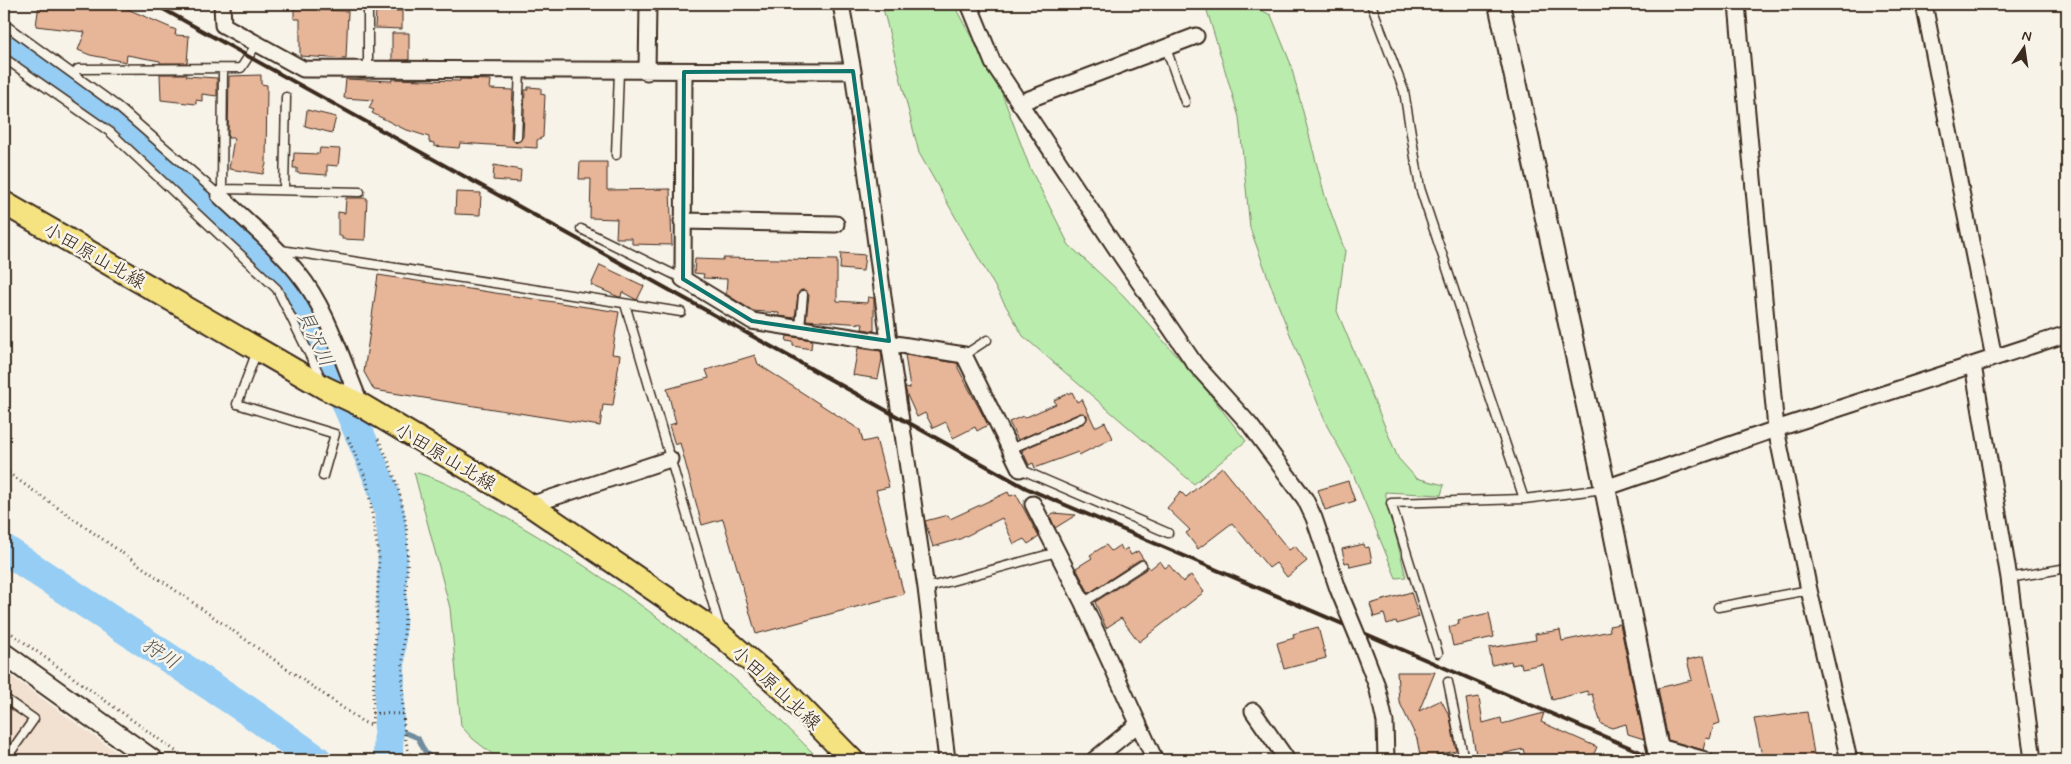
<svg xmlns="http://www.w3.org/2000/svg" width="2071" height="764" font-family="Mynerve,'Klee One',sans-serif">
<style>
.built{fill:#f2e0d0}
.green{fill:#b9ecad;stroke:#7a8b66}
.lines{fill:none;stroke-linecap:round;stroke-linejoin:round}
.stream{stroke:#718c9e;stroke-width:5}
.river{stroke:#95cdf4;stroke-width:30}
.building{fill:#e7b598;stroke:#3b2a1e}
.lane-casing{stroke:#3b2a1e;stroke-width:11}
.street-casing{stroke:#3b2a1e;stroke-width:19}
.secondary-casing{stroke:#3b2a1e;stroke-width:24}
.primary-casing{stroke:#3b2a1e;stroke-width:26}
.path{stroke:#3b2a1e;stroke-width:3;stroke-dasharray:1 4;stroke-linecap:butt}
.lane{stroke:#f7f3e8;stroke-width:8}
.street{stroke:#f7f3e8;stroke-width:15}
.secondary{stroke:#f7f3e8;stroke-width:20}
.primary{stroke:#f5e382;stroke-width:22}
.rail{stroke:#3b2a1e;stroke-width:4}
.street-bridge-casing{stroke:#3b2a1e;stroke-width:19;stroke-linecap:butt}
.street-bridge{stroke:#f7f3e8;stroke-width:15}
.marked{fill:none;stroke:#0f766e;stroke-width:4;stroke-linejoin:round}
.labels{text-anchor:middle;stroke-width:5;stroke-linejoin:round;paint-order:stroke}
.street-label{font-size:19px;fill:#3b2a1e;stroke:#f7f3e8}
.water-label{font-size:20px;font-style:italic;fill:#525354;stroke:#f7f3e8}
</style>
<rect width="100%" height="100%" fill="#f7f3e8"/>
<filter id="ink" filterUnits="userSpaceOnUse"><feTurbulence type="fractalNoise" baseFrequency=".02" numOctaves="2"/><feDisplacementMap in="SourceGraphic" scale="10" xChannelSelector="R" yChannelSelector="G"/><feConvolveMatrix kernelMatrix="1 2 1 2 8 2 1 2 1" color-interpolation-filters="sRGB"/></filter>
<g filter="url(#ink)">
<path class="built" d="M4,671l123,89h-123z"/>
<path class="green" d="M882,4h76l-1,7 44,80 29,77 39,77 54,50 78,88 45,58 -52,43 -171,-148 -104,-183z
M1205,4h50l1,4 15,7 19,47 35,134 20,55 -8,60 61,147 18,20 28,7 -3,10 -56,-3 21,85 -10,1 -45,-109 -24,-43 -50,-124 -27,-74 -11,-111z
M414,472c33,8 62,28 91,45 88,50 171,111 247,177 24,21 46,44 68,66h-320l-27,-21 -12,-13 -11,-118z"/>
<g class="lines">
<path class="stream" d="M389,726l29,12 7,14 9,8"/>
<path class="river" d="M4,39l104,75 182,168 53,113 39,92 8,28 3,30 -5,215
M4,549l243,161 70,50"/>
</g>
<path class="building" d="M39,4h77l60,26 -1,5 14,1 -2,27h-27v-2l-33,-6 -1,7 -36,-7 -12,-5 7,-18 -49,-6z
M294,4h24v6l30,1 -2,48 -46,-3v-37h-6z
M376,10l26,1v18l-27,-1z
M392,33h17v27h-17z
M160,74h27l-1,2 31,2v18l-15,-2v7l-6,-1v4l-35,-4z
M261,75v9l6,1 -1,79 -3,10 -34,-5 5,-31h-6l1,-62z
M346,79l46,2v-2l68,2v-2l31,1 -1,9 23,1 -2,47 5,6 7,-6 2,-47h3v-3l13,1v6l4,1 -2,42 -6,3v8l-77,-5 -1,5 -25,-2v-3l-5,-1v-5l-25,-8 -32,-16 2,-3 -5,-2 4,-8 -29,-2z
M307,110l29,7 -4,16 -27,-7z
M320,148l20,1 -2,17 -11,-1v10l-30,-2v-5h-4l1,-15 25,1z
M580,162h27v28l63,-1 2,56 -40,-1v-6h-16l1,-19 -27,-1 1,-39h-12z
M494,165l27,5 -1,12 -27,-2z
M456,192l25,1 -1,22 -25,-1z
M346,198h21l-2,42 -23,-1v-3h-4v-24l7,1z
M841,253l24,2 -2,16 -23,-2z
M723,258l114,2v41l30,2 1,-6 6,1v33l-12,-2 1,-5 -57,-4 3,-25 -5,-5 -6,4 -3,24 -16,-2v-3l-26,-2 -27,-17 1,-15 -24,-1 1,-4 -10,-1 1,-14 28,1z
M600,265l44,21 -7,14 -15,-8 -1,5h-2l-28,-12z
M378,275l241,37 -7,42 8,1 -7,51 -10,-1 -3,21 -226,-36 -10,-18z
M787,336l25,4 -1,9 -18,-3v-4l-7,-1z
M858,348l23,3 1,8 -4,20 -25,-4z
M755,355l3,9 102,66 3,12 13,-3 13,48 -13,3 28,104 -148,40 -33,-115 -21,6 -22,-82 -5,2 -6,-20 7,-2 -9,-34 42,-11 -3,-8z
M905,355l53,8v5l30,57 -11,6 -2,-4 -22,11 -7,-16 -13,6 -8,-15 -8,4 -10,-22 -2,-8 5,1z
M1072,392l5,10 5,-3 13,28 10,-5 8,16 -34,17 -1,-3 -43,16 -2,-5 -4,2 -7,-15 62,-27 3,-4v-4l-7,-2 -62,27 -9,-18 14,-6 1,2 32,-14 -2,-4z
M1222,467l67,83 6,-4 12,15 -20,16 -11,-14 -7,5 -37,-45 -34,26 -12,-16 4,-3 -23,-22 14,-16 5,5z
M1348,481l7,20 -30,9 -7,-20z
M1008,492l2,4 6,-2 23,43 -11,7 -4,-5 -10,5 -12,-26 -42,21 -27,8 -8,-26 23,-6 2,4z
M1053,513l23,2 -21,13 -5,-12z
M1364,544l1,4 4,-1 3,15 -22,5 -1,-5 -4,1 -3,-14z
M1106,545l5,6 9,-6 3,6 4,-3 4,7 7,-4 6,9h-5l-50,33 -13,-25 16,-10 -2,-3z
M1160,561l5,7 4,-3 14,17 8,-7 13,17 -65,50 -18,-24 -15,10 -11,-26 50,-32 3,-4 2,3z
M1411,592l8,25 -22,7 -1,-3 -9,3 -3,-10 -10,3 -4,-13z
M1489,613l5,24 -41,9 -4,-19 10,-3 -1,-4z
M1620,624l24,115 -16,-5 -2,-10 -14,4 -11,-4 -9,-30 -4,1 -1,-4 -35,9 -9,-36 -21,4 -1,-5 -9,2 -1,-4 -19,4 -3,-17 47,-8 -1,-6 25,-4 2,11 48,-10 -1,-5z
M1318,627l8,31 -42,11 -7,-26 17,-5 -1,-4z
M1704,656l16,67 -6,2 -4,14 -4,-1 -3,12 -35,-10 -10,-52 34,-8 -5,-20z
M1397,672h38l-16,39 22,-11 9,17 6,34 -20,4 1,5h-16l-4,-21 -18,-38z
M1479,697l4,26 18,-5 1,6 42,-11 -3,9 56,25 -6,13h-35l1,-6 -26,6 -2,-5 -4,1 -2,-7 -46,11 -11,-61z
M1807,712l8,48h-52l-9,-41z"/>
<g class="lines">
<g class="lane-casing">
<path id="lane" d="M1371,4l33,87 16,97 104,311
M4,24l113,82 102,89 3,-6 1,-120
M1166,48l19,54
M4,58l106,74 167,157 44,89
M368,70v-66
M74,73l4,-4 163,-1 15,-23
M517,137l3,-67
M616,155l3,-84
M222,189l138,3
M284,190l2,-93
M581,229l102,50
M281,250l400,62
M625,304l95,324
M800,328l3,-33
M257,351l-20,53 98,30 -12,42
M964,355l23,-15
M1010,449l72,-31
M1020,469l148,64
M2009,578l58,-10
M926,588l131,-36
M1083,603l59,-38
M1718,607l91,-17
M1438,653l-47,-150 133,-4 80,-10
M1448,682l16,78
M4,698l30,21 -29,41"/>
</g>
<g class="street-casing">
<path id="street" d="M222,4l1,21 80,44 550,2
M841,4l12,67 36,270 37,247 21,172
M969,4l24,59 129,194 73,107 55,61 55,74 9,19 24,71
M1737,4l39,425 33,161 40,170
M1924,4l70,354
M647,72l1,-68
M684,72l-1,207 69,42 212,34 56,114
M1019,103l177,-67
M219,195c26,25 56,49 79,78 29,35 45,90 63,132
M682,221l154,3
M1973,365l36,213 24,182
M1605,488l171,-59 291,-95
M1033,504l50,99 72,157
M530,505l140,-46
M1362,647l15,39 8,36 1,38
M1253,711l32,46 -3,3
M1659,747l46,13
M1094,760l44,-36"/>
</g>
<g class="secondary-casing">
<path id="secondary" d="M1499,4l106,484 55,272
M4,654l148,106"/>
</g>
<g class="primary-casing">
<path id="primary" d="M4,203l321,185 36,17 169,100 192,131 60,52 70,72"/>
</g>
<path class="path" d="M378,439c15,28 25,61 29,94 4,44 -16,199 6,227
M4,470l359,252 9,3 7,-167 -12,-77 -20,-45
M4,628l184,132
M372,713l31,1"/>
<use href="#lane" class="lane"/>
<use href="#street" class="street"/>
<use href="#secondary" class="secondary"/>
<use href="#primary" class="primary"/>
<path class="rail" d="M154,4l872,484 633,272"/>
<g class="street-bridge-casing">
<path id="street-bridge" d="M1338,589l24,58"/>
</g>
<use href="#street-bridge" class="street-bridge"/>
</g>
</g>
<path class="marked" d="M853,71l36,270 -137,-20 -69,-42 1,-207z"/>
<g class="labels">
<g class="street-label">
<text transform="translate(95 255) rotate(30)" y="7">小田原山北線</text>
<text transform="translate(446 456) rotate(31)" y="7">小田原山北線</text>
<text transform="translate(777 687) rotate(43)" y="7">小田原山北線</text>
</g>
<g class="water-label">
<text transform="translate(316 338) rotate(65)" y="7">貝沢川</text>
<text transform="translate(161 653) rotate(33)" y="7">狩川</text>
</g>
</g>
<rect width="2071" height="764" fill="none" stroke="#f7f3e8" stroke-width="20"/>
<rect x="10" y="10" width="2051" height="744" fill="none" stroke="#3b2a1e" stroke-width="2" filter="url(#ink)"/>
<g transform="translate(2024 48) rotate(13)" stroke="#f7f3e8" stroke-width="4" paint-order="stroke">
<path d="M0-4L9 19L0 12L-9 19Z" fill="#3b2a1e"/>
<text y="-8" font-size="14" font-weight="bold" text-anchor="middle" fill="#3b2a1e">N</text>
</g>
</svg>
